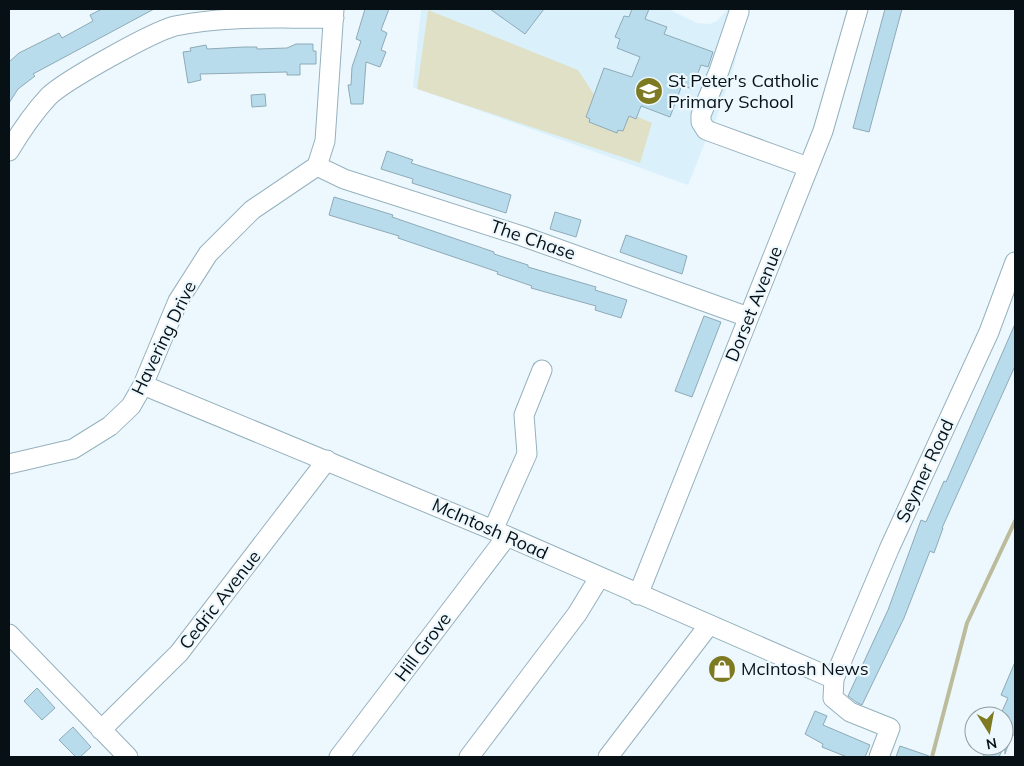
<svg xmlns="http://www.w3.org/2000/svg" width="1024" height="766" font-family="Mulish,sans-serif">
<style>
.built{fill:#daf1fc}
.green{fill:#e0e0c7}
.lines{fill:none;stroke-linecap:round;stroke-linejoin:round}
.stream{stroke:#bcbc9c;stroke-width:4}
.building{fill:#b9dced;stroke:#8eaab7}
.minor-casing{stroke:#95b1be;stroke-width:21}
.minor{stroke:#fff;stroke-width:19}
.labels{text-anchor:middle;stroke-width:4.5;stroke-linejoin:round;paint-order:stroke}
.poi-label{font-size:18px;fill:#071015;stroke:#ecf8fd;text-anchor:start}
.street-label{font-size:18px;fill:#071015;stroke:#ecf8fd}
</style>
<rect width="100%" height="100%" fill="#ecf8fd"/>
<path class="built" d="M421,9h247l29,14 13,1 7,-3 11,-12h21l-17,64 -17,49 82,33 -89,-20 -20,50 -275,-98z"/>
<path class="green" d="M428,10l150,60 19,29 55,24 -12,40 -223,-74z"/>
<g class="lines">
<path class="stream" d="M932,757l35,-134 48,-102"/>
</g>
<path class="building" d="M102,9h52l-121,65 2,2 -17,13 -9,14v-41l10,-9 40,-20 3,5 31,-17 -3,-6z
M365,9h24l-8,21 6,3 -6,17 5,2 -6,15 -14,-5 -3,42h-12l-3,-19h3l1,-18 9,-26 -5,-2z
M490,9h54l-19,25z
M632,9h17l-4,10 22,8 -3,7 49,18 -5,15 -7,-2 -9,24 -10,-4 -12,32 -29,-11 -5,13 -7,-3 -6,15 -5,-1 -1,3 -28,-11 1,-3 -4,-2 18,-49 28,9 8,-20 -23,-9 3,-9 -5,-2 9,-21 5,1z
M885,9h17l-33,123 -16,-4z
M296,44h17v7h3v13h-16v11h-13v-3l-87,2 1,6 -13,3 -5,-31 8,-1 -1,-3 16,-3 1,4 37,-2h13v2l30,-1z
M265,94l1,12 -14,1 -1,-12z
M387,151l26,9 -2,3 100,32 -5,18 -94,-30 1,-4 -32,-10z
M334,197l59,18 -1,2 102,35v2l34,11v2l68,20 -1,3 32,10 -6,18 -26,-8 1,-4 -65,-18 1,-2 -35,-12 1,-2 -100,-34 1,-2 -70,-21z
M555,212l26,8 -5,17 -26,-8z
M626,235l61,21 -5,18 -62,-22z
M704,316l17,6 -29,75 -17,-6z
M1015,324v42l-73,162h1l-9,25 -4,-2 -26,67 -42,87 -6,-3 -8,-6 40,-86 33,-90 5,2 18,-41 2,1z
M1015,662v74l-3,-2 -7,20 -1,-38h-4l8,-18 -7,-3z
M37,688l18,20 -13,12 -18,-19z
M815,711l12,5 -4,9 47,20 -5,12h-18l-25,-10 1,-3 -18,-10z
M73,727l18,20 -11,10h-4l-17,-17z
M900,746l29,10 -1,1h-32z
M988,746h16l-5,11h-16z"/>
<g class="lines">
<g class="minor-casing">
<path id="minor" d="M739,12l-20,59 -18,44v7l5,8 102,37
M9,151c12,-20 24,-38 40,-55 17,-16 103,-64 126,-70 51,-11 107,-7 159,-8
M317,166l27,13 178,57 226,81
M143,385l350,145 341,149
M9,464l64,-15 37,-23 21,-20 12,-21 35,-84 30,-47 44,-44 65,-44 8,-25 9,-132
M493,530l34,-76 -3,-39 18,-45
M638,595l185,-464 35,-122
M9,634l119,123
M101,730l78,-77 148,-193
M339,757l168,-221
M469,757l108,-143 22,-36
M608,757l101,-132
M879,757l11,-29 -40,-16 -17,-14 1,-19 56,-132 99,-215 26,-70"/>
</g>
<use href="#minor" class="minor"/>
</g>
<defs>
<g id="school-disc" transform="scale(1.4375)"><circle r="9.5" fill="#7e7a21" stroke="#ecf8fd"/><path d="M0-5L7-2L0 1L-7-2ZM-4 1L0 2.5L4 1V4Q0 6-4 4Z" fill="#fff"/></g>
<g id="shop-disc" transform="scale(1.4375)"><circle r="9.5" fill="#7e7a21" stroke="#ecf8fd"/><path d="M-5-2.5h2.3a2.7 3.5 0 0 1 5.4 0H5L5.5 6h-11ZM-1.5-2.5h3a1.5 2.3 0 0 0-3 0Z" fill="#fff"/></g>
</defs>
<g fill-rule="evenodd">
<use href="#school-disc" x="649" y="91"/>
<use href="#shop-disc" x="722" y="669"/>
</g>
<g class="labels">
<g class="poi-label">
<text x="668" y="87">St Peter's Catholic<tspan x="668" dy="21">Primary School</tspan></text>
<text x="741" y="675">McIntosh News</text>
</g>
<g class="street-label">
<text transform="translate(533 240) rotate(19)" y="6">The Chase</text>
<text transform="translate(754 304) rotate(-68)" y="6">Dorset Avenue</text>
<text transform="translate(164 338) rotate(-64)" y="6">Havering Drive</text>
<text transform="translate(925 471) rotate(-65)" y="6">Seymer Road</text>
<text transform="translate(490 529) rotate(24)" y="6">McIntosh Road</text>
<text transform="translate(220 600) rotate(-52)" y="6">Cedric Avenue</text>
<text transform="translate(423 647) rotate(-53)" y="6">Hill Grove</text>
</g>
</g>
<rect width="1024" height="766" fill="none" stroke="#071015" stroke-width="20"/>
<g transform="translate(989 731) rotate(169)"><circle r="24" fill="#ecf8fd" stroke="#909ba0"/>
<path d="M0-4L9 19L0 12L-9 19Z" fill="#7e7a21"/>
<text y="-8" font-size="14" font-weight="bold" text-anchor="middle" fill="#071015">N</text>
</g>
</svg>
